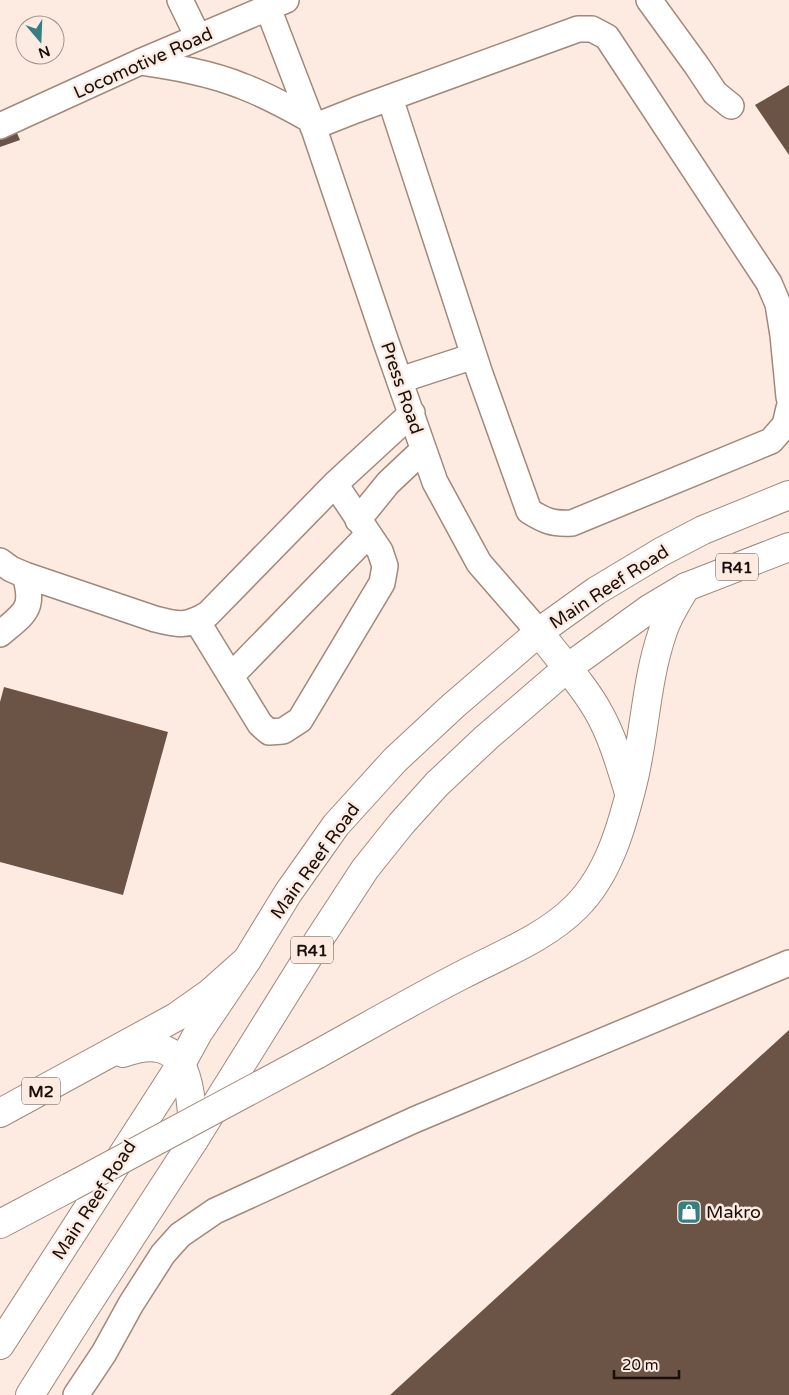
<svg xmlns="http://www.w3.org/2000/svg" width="789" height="1395" font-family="'Varela Round',sans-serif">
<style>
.building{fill:#6b5346}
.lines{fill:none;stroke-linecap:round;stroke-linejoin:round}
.minor-casing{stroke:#a28879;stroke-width:28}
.major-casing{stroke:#a28879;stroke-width:30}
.highway-casing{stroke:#a28879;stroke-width:30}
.minor{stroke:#fff;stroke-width:25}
.major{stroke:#fff;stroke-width:28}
.highway{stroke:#fff;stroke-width:28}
.highway-bridge-casing{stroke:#a28879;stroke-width:30;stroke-linecap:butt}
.highway-bridge{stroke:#fff;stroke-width:28}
.labels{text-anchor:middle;stroke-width:5;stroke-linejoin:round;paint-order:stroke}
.shield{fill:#fdebe2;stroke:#5d514b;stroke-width:1}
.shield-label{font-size:16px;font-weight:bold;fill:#190f0a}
.street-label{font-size:18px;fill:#190f0a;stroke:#fdebe2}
.poi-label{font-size:18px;fill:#190f0a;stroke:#fdebe2;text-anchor:start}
</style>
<rect width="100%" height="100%" fill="#fdebe2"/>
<path class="building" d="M789,85v70l-34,-50z
M17,133l3,7 -20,7v-7z
M4,687l164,45 -45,163 -123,-33v-160z
M789,1030v365h-399z"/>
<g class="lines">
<g class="minor-casing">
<path id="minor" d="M180,0l18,37
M649,0l48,66 18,27 16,13
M268,8l43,112 75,222 49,140 44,81 60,69
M140,62c34,5 70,11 102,24 24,9 46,21 69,34
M390,98l90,276 49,137c16,10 23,13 43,12l199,-82 14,-16 4,-17
M0,126l140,-64 146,-62
M313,127l43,-17 222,-81h14l15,8 162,246 9,21 5,31 6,62
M400,380l74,-24
M358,520l30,-37 35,-33
M0,561l11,8 14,6c10,34 0,38 -25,59
M25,575l130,44c23,6 32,8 53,-5l127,-130 77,-71
M197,621l63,103 9,8 14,-1 17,-11 82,-137 3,-17 -5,-15 -45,-67
M231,676l137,-141
M76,1395l28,-42 27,-49 32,-50 17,-19 35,-24 199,-91 375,-157"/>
</g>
<g class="major-casing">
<path id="major" d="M0,1345l181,-281 17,-31 49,-73 41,-67 48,-68 59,-65 58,-54 86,-74 57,-41 65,-39 42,-22 86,-35
M30,1395l51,-81 113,-174 124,-199 47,-72 36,-45 36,-40 50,-47 79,-68 83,-60 37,-22 103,-40"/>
</g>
<g class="highway-casing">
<path id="highway" d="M539,632c19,26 45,53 60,81 14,25 22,54 30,80
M123,1053c70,-26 67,41 71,87
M316,1055c49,-27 97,-55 146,-80 38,-20 83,-37 114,-68 33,-33 46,-81 57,-125 12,-49 13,-101 29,-148 5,-17 15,-32 24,-47
M0,1113l176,-96 34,-24 37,-33
M0,1224l70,-37"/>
</g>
<use href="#minor" class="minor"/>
<use href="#major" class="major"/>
<use href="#highway" class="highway"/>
<g class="highway-bridge-casing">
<path id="highway-bridge" d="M70,1187l246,-132"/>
</g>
<use href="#highway-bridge" class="highway-bridge"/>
</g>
<defs>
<g id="shop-square" transform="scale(1.25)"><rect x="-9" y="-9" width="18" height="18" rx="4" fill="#357e82" stroke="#fdebe2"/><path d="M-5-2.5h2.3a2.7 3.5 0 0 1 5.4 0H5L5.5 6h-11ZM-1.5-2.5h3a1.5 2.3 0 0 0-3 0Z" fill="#fff"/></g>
</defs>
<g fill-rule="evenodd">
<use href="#shop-square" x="689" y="1212"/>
</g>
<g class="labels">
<g class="shield">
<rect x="716" y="553.5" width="42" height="27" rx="4"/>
<rect x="291" y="936.5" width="42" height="27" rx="4"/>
<rect x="22" y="1077.5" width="38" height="27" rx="4"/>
</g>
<g class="shield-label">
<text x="737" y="573">R41</text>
<text x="312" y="956">R41</text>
<text x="41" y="1097">M2</text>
</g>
<g class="street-label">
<text transform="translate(143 63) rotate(-24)" y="6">Locomotive Road</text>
<text transform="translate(402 388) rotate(71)" y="6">Press Road</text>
<text transform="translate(609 587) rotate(-33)" y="6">Main Reef Road</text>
<text transform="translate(315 861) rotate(-54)" y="6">Main Reef Road</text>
<text transform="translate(94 1200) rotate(-57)" y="6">Main Reef Road</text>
</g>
<g class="poi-label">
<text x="706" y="1218">Makro</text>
</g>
</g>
<g transform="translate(40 40) rotate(161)"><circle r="24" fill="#fdebe2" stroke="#a2938c"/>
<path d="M0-4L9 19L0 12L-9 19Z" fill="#357e82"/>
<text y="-8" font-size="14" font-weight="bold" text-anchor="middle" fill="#190f0a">N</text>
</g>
<path d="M614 1370v8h65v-8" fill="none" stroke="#190f0a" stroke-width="2.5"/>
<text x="622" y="1370" font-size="15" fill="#190f0a" stroke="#fdebe2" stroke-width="4" paint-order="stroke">20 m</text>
</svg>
